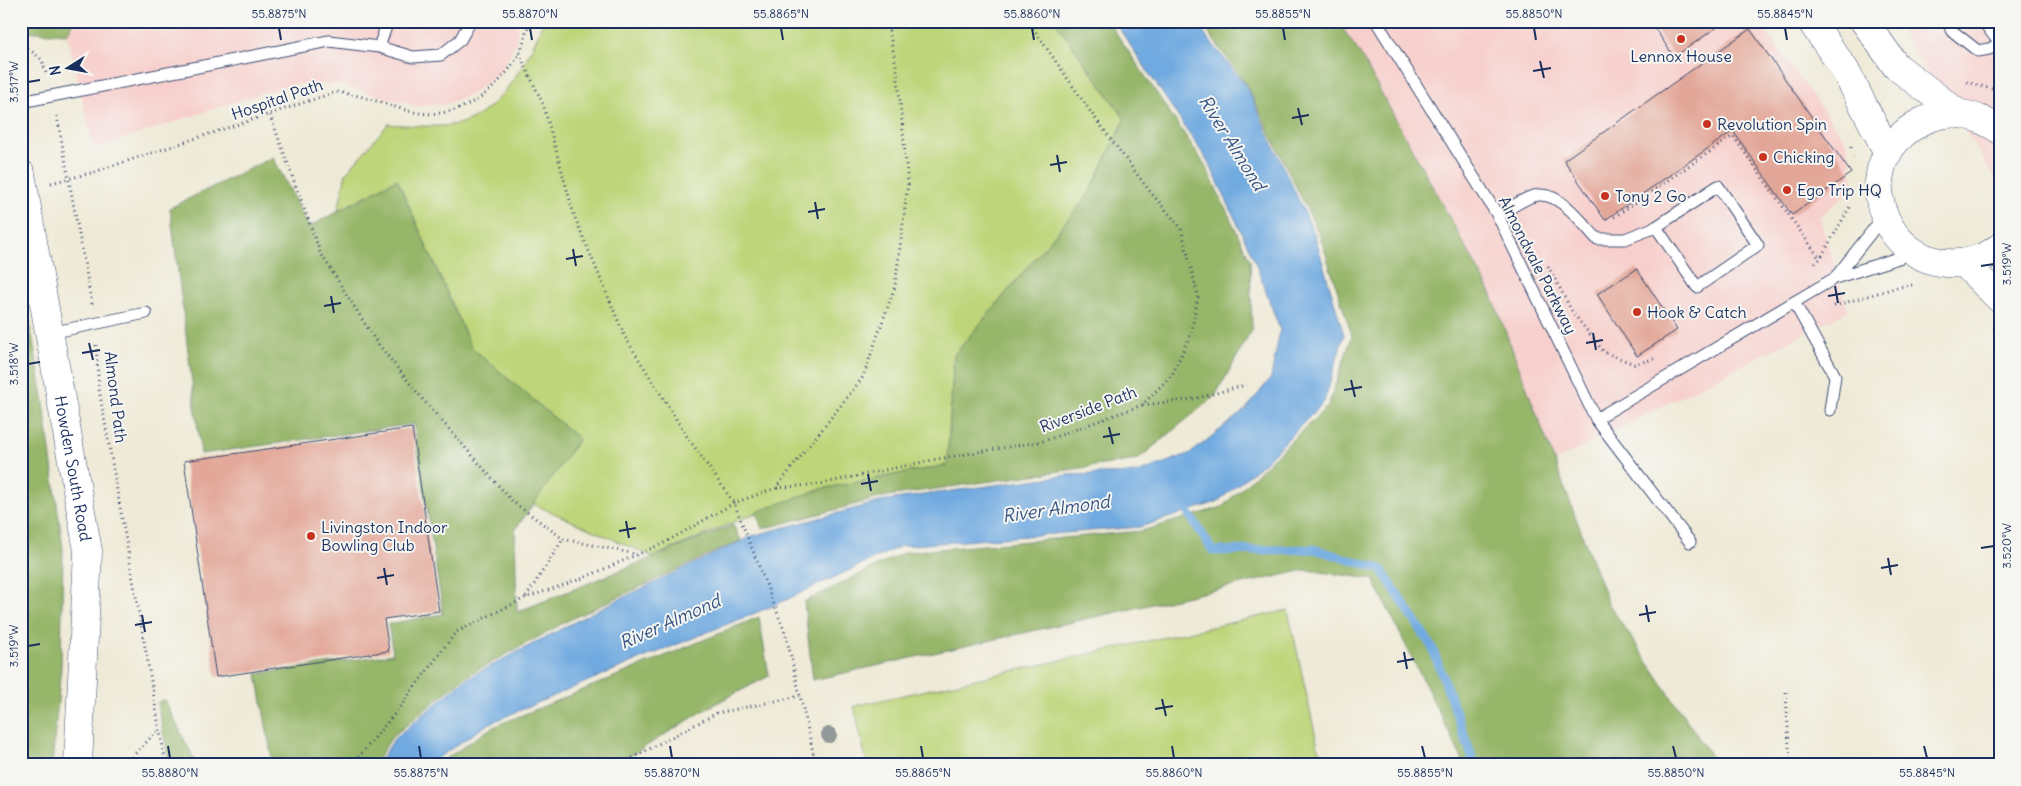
<svg xmlns="http://www.w3.org/2000/svg" width="2021" height="786" font-family="Delius,sans-serif">
<style>
.built{fill:#f7d0cd}
.green{fill:#bed579;stroke:#6c826c}
.forest{fill:#96b669;stroke:#587264}
.water{fill:#71aae0;stroke:#466c9f}
.lines{fill:none;stroke-linecap:round;stroke-linejoin:round}
.stream{stroke:#71aae0;stroke-width:9}
.building{fill:#e3a799}
.lane-casing{stroke:#3b4b70;stroke-width:13}
.secondary-casing{stroke:#3b4b70;stroke-width:29}
.path{stroke:#3b4b70;stroke-width:3;stroke-dasharray:1 4;stroke-linecap:butt}
.lane{stroke:#fff;stroke-width:11}
.secondary{stroke:#fff;stroke-width:28}
.tree{fill:#919a98}
.ticks{fill:none;stroke:#1b2f5e;stroke-width:2}
.poi-dot{fill:#c8321e;stroke:#f6f6f2;stroke-width:2}
.labels{text-anchor:middle;stroke-width:4;stroke-linejoin:round;paint-order:stroke}
.poi-label{font-size:16px;fill:#1b2f5e;stroke:#f6f6f2;text-anchor:start}
.street-label{font-size:16px;fill:#1b2f5e;stroke:#f6f6f2}
.water-label{font-size:18px;font-style:italic;fill:#355485;stroke:#f6f6f2}
.neatline{fill:none;stroke:#1b2f5e;stroke-width:2}
.ticks-label{font-size:12px;text-anchor:middle;fill:#1b2f5e}
</style>
<rect width="100%" height="100%" fill="#f6f6f2"/>
<filter id="ink" filterUnits="userSpaceOnUse"><feTurbulence type="fractalNoise" baseFrequency=".02" numOctaves="2"/><feDisplacementMap in="SourceGraphic" scale="10" xChannelSelector="R" yChannelSelector="G"/><feConvolveMatrix kernelMatrix="1 2 1 2 8 2 1 2 1" color-interpolation-filters="sRGB"/></filter>
<filter id="wash" filterUnits="userSpaceOnUse"><feTurbulence type="fractalNoise" baseFrequency=".0096" numOctaves="4" result="noise"/><feDisplacementMap in="SourceGraphic" scale="20" xChannelSelector="R" yChannelSelector="G"/><feGaussianBlur stdDeviation="1.12" result="paint"/><feColorMatrix in="noise" values="0 0 0 0 0 0 0 0 0 0 0 0 0 0 0 0 0 1.4 0 .05"/><feComposite in="paint" operator="in"/></filter>
<g filter="url(#wash)">
<rect width="100%" height="100%" fill="#efead7"/>
<path class="built" d="M76,21h443l-4,23 -15,29 -25,19 -28,12 -30,2 -79,-22h-42l-35,9 -167,56 -27,-115z
M1338,21h420l89,122 7,44 -35,30 29,94 -293,150 -64,-168 -131,-239z
M1894,21h106v165z"/>
<path class="green" d="M543,21h512l70,98 -36,75 -135,161 -7,110 -126,24 -61,22 -107,46 -120,-53 46,-65 -108,-92 -74,-168 -59,32 8,-38 42,-49c21,1 53,5 73,-1 39,-11 70,-66 82,-102z
M1288,610l34,155h-455l-13,-59z"/>
<path class="forest" d="M21,21h54l-8,13 -44,-3z
M1055,21h53l97,144 45,95 2,70 -37,66 -78,64 -250,36 -125,33 -6,-17 65,-23 126,-24 7,-110 135,-161 36,-75z
M1200,21h138l22,33 131,239 117,310 109,162h-252l-92,-186 -68,-9 -492,110 -9,-78 101,-50 237,-21 80,-24 106,-101 24,-70 -32,-100 -73,-150z
M273,157l36,70 88,-48 74,168 108,92 -64,91 2,82 216,-87 8,15 -170,79 -106,58 -73,60 -18,28h-101l-16,-91 136,-20 -5,-30 55,-10 -29,-190 -213,30 -31,-246z
M21,273l22,124 20,152 -2,118 -9,98h-31v-153l3,-19 -3,-45z
M759,617l10,59 -56,29 -98,60h-176l2,-3 50,-34z
M164,699l33,66h-27l-13,-62z"/>
<path class="water" d="M1114,21h80l52,65 68,147 30,102 -20,67 -59,60 -48,40 -77,25 -239,19 -126,59 -149,60 -138,59 -52,35 -3,6h-56l18,-27 71,-59 131,-69 155,-74 135,-36 181,-25 69,-2 54,-20 55,-44 25,-31 9,-48 -26,-71 -45,-96z"/>
<g class="lines">
<path class="stream" d="M1181,502l32,49 101,-2 67,20 51,78 43,118"/>
</g>
<g id="blocks">
<path class="building" d="M1650,21h76l-52,36z
M1750,29l101,144 -59,42 -59,-84 -128,89 -41,-60z
M1637,269l40,61 -40,26 -40,-62z
M412,428l27,183 -55,8 5,32 -173,26 -32,-216z"/>
</g>
</g>
<g filter="url(#ink)">
<use href="#blocks" fill-opacity="0" stroke="#3b4b70" stroke-width="1"/>
<g class="lines">
<g class="lane-casing">
<path id="lane" d="M1376,21l122,195 98,203 239,-141 79,-25
M1949,21l2,9 27,21 11,-2 11,-5
M1983,21l17,23
M379,47l9,-26
M21,102l308,-61 50,6 34,10 28,-2 19,-15 8,-14 -1,-5
M1498,216c11,-7 28,-20 41,-21 22,-2 45,30 58,44h28l31,-12 62,-41 40,59 -61,42 -41,-60
M1835,278l49,-62
M1794,302l41,74 -5,34
M50,333l96,-20
M1596,419l94,123"/>
</g>
<g class="secondary-casing">
<g id="secondary">
<path d="M1811,21l34,49 43,83"/>
<path d="M1864,21l32,45 63,48"/>
<path d="M2000,130c-13,-8 -24,-14 -39,-16 -35,-4 -75,24 -81,60 -7,40 19,80 59,88 22,4 44,-2 61,-15"/>
<path id="s1" d="M21,174l67,377 -10,214"/>
<path d="M1964,263l36,36"/>
</g>
</g>
<path class="path" d="M21,42l21,18 5,16
M519,53l24,51 32,114 50,119 61,98 48,68 52,132 30,130
M1967,82l33,9
M270,115l50,137 55,88 44,55 93,106 51,38 73,15
M57,116l35,188
M1851,147l1,14
M51,183l40,-10 245,-81c28,3 47,12 73,19 47,12 88,-18 110,-57 5,-10 7,-22 11,-33
M1614,217l119,-81 87,123
M1815,263l5,-4 31,-54
M1548,266l25,47 31,39 30,12 20,-5
M1834,306l64,-19 14,-2
M1994,327l6,7
M96,345l3,44 67,376
M1143,405l51,-6 52,-14
M777,488l43,-4 117,-25 107,-18 98,-36 30,-30 19,-42 7,-37 -17,-68 -33,-39 -58,-78 -62,-90
M526,597l37,-58
M1786,692l4,73
M127,765v-3l32,-33
M352,765l44,-53 60,-80 69,-34 56,-19 83,-36 70,-40 42,-15 87,-111 32,-91 13,-102 -11,-114 -10,-49
M619,765l98,-52 83,-17"/>
<use href="#lane" class="lane"/>
<use href="#secondary" class="secondary"/>
</g>
<circle class="tree" cx="829" cy="735" r="8"/>
</g>
<path class="ticks" d="M279,28l2,12M530,28l2,12M781,28l2,12M1032,28l2,12M1283,28l2,12M1534,28l2,12M1785,28l2,12M1540,61l4,17M1533,71l18,-3M28,82l12,-2M1298,108l4,17M1292,118l17,-3M1057,155l3,17M1050,165l17,-3M815,202l3,17M808,212l17,-3M573,249l3,17M566,259l17,-3M1981,266l13,-2M1835,286l3,17M331,296l3,17M1828,296l17,-3M324,306l17,-3M1593,333l3,17M89,343l4,17M1586,343l17,-3M82,353l18,-3M28,364l12,-2M1351,380l4,17M1344,390l18,-3M1109,427l4,17M1103,437l17,-3M868,474l3,17M861,484l17,-3M626,521l3,17M619,531l17,-3M1981,548l13,-2M1888,558l3,17M384,568l3,17M1881,568l17,-3M377,578l17,-3M1646,605l3,17M142,615l3,17M1639,615l17,-3M135,625l17,-3M28,646l12,-2M1404,652l3,17M1397,662l17,-3M1162,699l4,17M1155,709l18,-3M168,746l2,12M419,746l2,12M670,746l2,12M921,746l2,12M1172,746l2,12M1422,746l3,12M1673,746l3,12M1924,746l3,12"/>
<g class="poi-dot">
<circle cx="1681" cy="39" r="5"/>
<circle cx="1707" cy="124" r="5"/>
<circle cx="1763" cy="157" r="5"/>
<circle cx="1787" cy="190" r="5"/>
<circle cx="1605" cy="196" r="5"/>
<circle cx="1637" cy="312" r="5"/>
<circle cx="311" cy="536" r="5"/>
</g>
<g class="labels">
<g class="poi-label">
<text x="1681" y="62" text-anchor="middle">Lennox House</text>
<text x="1717" y="130">Revolution Spin</text>
<text x="1773" y="163">Chicking</text>
<text x="1797" y="196">Ego Trip HQ</text>
<text x="1615" y="202">Tony 2 Go</text>
<text x="1647" y="318">Hook &amp; Catch</text>
<text x="321" y="533">Livingston Indoor<tspan x="321" dy="18">Bowling Club</tspan></text>
</g>
<g class="street-label">
<text transform="translate(277 99) rotate(-19)" y="6">Hospital Path</text>
<text transform="translate(1538 265) rotate(63)" y="6">Almondvale Parkway</text>
<text transform="translate(116 397) rotate(83)" y="6">Almond Path</text>
<text transform="translate(1088 409) rotate(-21)" y="6">Riverside Path</text>
<text dy="6" stroke="none"><textPath href="#s1" startOffset="299">Howden South Road</textPath></text>
</g>
<g class="water-label">
<text transform="translate(1232 143) rotate(58)" y="6">River Almond</text>
<text transform="translate(1056 509) rotate(-8)" y="6">River Almond</text>
<text transform="translate(670 622) rotate(-24)" y="6">River Almond</text>
</g>
</g>
<rect width="2021" height="786" fill="none" stroke="#f6f6f2" stroke-width="55"/>
<g transform="translate(68 68) rotate(259)" stroke="#f6f6f2" stroke-width="4" paint-order="stroke">
<path d="M0-4L9 19L0 12L-9 19Z" fill="#1b2f5e"/>
<text y="-8" font-size="14" font-weight="bold" text-anchor="middle" fill="#1b2f5e">N</text>
</g>
<rect x="28" y="28" width="1966" height="730" class="neatline"/>
<g class="ticks-label">
<text x="279" y="18">55.8875°N</text>
<text x="530" y="18">55.8870°N</text>
<text x="781" y="18">55.8865°N</text>
<text x="1032" y="18">55.8860°N</text>
<text x="1283" y="18">55.8855°N</text>
<text x="1534" y="18">55.8850°N</text>
<text x="1785" y="18">55.8845°N</text>
<text transform="translate(14 82) rotate(-90)" y="4">3.517°W</text>
<text transform="translate(2007 264) rotate(-90)" y="4">3.519°W</text>
<text transform="translate(14 364) rotate(-90)" y="4">3.518°W</text>
<text transform="translate(2007 546) rotate(-90)" y="4">3.520°W</text>
<text transform="translate(14 646) rotate(-90)" y="4">3.519°W</text>
<text x="170" y="777">55.8880°N</text>
<text x="421" y="777">55.8875°N</text>
<text x="672" y="777">55.8870°N</text>
<text x="923" y="777">55.8865°N</text>
<text x="1174" y="777">55.8860°N</text>
<text x="1425" y="777">55.8855°N</text>
<text x="1676" y="777">55.8850°N</text>
<text x="1927" y="777">55.8845°N</text>
</g>
</svg>
